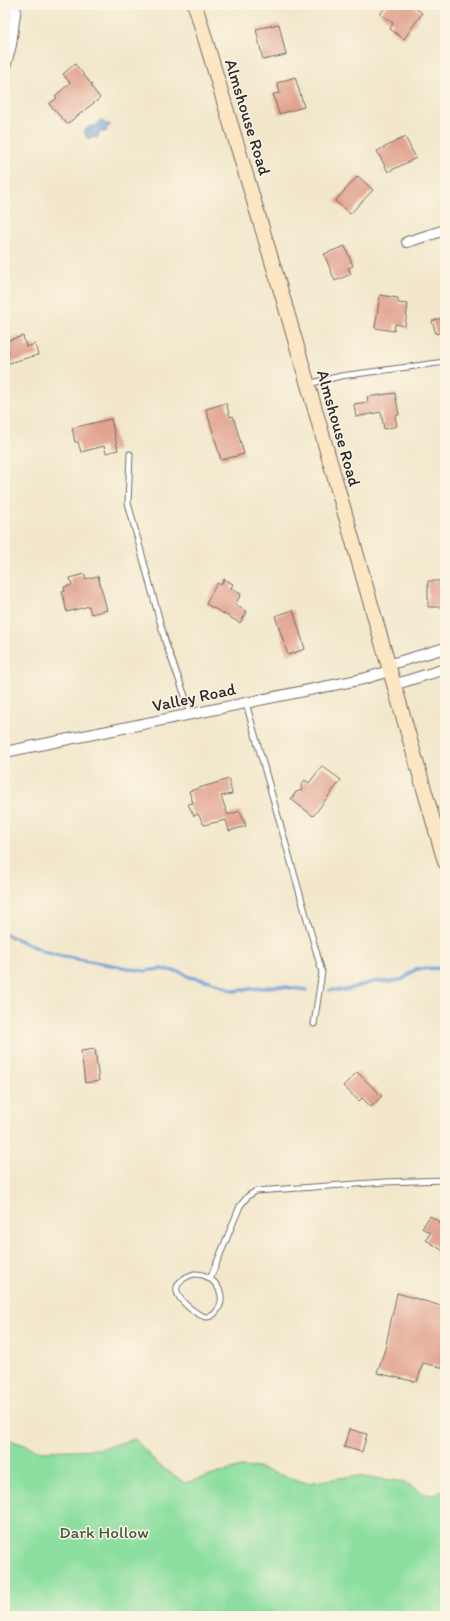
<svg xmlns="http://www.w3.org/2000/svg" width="450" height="1621" font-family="Itim,sans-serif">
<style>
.green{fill:#8bde9f;stroke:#5b8465}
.water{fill:#6c9ed7;stroke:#4c6481}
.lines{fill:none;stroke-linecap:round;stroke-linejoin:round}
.stream{stroke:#6c9ed7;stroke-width:3.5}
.building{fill:#e1a28f}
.service-casing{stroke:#716d63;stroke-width:7}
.minor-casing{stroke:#716d63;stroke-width:12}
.secondary-casing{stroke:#716d63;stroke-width:16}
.service{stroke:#fff;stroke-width:5}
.minor{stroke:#fff;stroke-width:10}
.secondary{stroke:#fce6c4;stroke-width:14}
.labels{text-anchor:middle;stroke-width:3;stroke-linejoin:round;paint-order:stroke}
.street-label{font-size:17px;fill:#2b2b2b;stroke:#fcf5e5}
.park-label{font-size:17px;fill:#435848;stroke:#fcf5e5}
</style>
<rect width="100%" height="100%" fill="#fcf5e5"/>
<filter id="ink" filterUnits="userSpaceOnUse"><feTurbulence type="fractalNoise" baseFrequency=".025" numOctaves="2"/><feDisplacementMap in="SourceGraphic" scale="8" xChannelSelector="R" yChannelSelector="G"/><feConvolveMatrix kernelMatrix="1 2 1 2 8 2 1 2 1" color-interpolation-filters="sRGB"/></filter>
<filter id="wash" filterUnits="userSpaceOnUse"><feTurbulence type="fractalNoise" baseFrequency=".012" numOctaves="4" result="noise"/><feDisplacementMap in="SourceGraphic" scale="16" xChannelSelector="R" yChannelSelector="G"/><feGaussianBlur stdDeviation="0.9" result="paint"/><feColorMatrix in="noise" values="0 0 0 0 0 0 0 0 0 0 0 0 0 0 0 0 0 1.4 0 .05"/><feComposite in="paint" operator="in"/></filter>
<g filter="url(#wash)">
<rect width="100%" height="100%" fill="#f2e7cb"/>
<path class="green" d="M5,1438l36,13 58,-2 36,-10 22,25 28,19 56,-16 17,1 49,15 46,-7 38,4 14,2 18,12 13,1 9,-8v129h-440z"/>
<path class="water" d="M100,120l3,1 3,3h4v2l-3,2 -1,4h-6l-3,6 -4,-1 -5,2 -3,-4v-5l6,-4h5z"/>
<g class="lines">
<path class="stream" d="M5,934l41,18 15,4 83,15 17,-2 20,3 8,5 21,4 24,10 44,-5 28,4
M330,990h15l32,-9 14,1 12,-3 13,-10 29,-1"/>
</g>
<g id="blocks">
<path class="building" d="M387,5h24l11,8 -18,26 -14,-10 3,-6 -13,-9z
M279,24l7,31 -23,5 -7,-31z
M75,64l17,21 -1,1 9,12 -33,26 -18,-20 8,-6 -2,-2 15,-13 -7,-9z
M295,77l9,30 -25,7 -6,-20 7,-1 -3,-10z
M405,137l11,21 -28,14 -11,-21z
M358,176l15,14 -23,24 -15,-13z
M345,246l8,20 -5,2 3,6 -16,7 -11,-27z
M380,295l18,3v5l10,1 -3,22 -10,-2 -1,7 -19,-3z
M445,317v14l-9,3 -4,-13z
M23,336l3,11 9,-3 3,11 -33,9v-10l4,-2 -3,-11z
M395,393l4,22 -4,1 2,10 -13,3 -3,-17 -25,5 -2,-13 14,-2 -1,-5z
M226,403l4,14 3,-1 11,38 -23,6 -15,-51z
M111,419l7,31 -12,3 -2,-7 -23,6 -3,-10h-3l-3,-14z
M84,574l2,5 12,-3 9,34 -16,4 -2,-8 -22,6 -5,-20 3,-1 -1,-4 8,-2 -2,-7z
M224,579l9,5 -2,4 10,6 -6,11 12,7 -7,11 -34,-19 11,-21 4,2z
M428,581h12v5h5v21h-17z
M293,610l12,39 -17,6 -13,-39z
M322,766l19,14 -28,36 -22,-17 5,-7 6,-2 -1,-4 4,-6 4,3z
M229,779l3,15 -11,2 7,19 12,-4 6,15 -17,5 -3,-11 -22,5 -6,-11 -4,2 -6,-12 5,-1 -4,-12z
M95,1049l4,32 -14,2 -4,-32z
M357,1072l25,24 -11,11 -9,-9 -3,3 -16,-15z
M430,1216l11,6 -1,2 5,3v25l-19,-12 4,-7 -8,-5z
M397,1293l48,14v61l-22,-5 -6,19 -40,-9 8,-24z
M349,1429l18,5 -5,18 -18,-5z"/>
</g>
</g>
<g filter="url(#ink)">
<use href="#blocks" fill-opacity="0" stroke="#716d63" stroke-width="1"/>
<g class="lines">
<g class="service-casing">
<path id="service" d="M308,384l33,-8 104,-14
M130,454l-2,49 38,141 19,52 5,18
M246,703l76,269 -8,52
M194,1274c15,-1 29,13 27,28 -1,6 -7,15 -14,15 -6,0 -12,-5 -16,-8 -18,-14 -21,-27 3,-35z
M210,1279l30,-73 8,-10 8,-5 129,-9 60,-2"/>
</g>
<g class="minor-casing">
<path id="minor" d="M5,67l6,-22 5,-40
M407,242l38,-12
M388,665l57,-17
M393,685l52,-16
M5,752l358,-73 26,-8"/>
</g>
<g class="secondary-casing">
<path id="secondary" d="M195,5l88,293 162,564"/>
</g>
<use href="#service" class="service"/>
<use href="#minor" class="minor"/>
<use href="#secondary" class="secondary"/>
</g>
</g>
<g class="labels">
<g class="street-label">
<text transform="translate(248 117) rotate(73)" y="6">Almshouse Road</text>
<text transform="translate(339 428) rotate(74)" y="6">Almshouse Road</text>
<text transform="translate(194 697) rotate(-12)" y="6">Valley Road</text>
</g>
<g class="park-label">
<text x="104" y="1538">Dark Hollow</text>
</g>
</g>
<rect width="450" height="1621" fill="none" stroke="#fcf5e5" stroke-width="20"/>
</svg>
